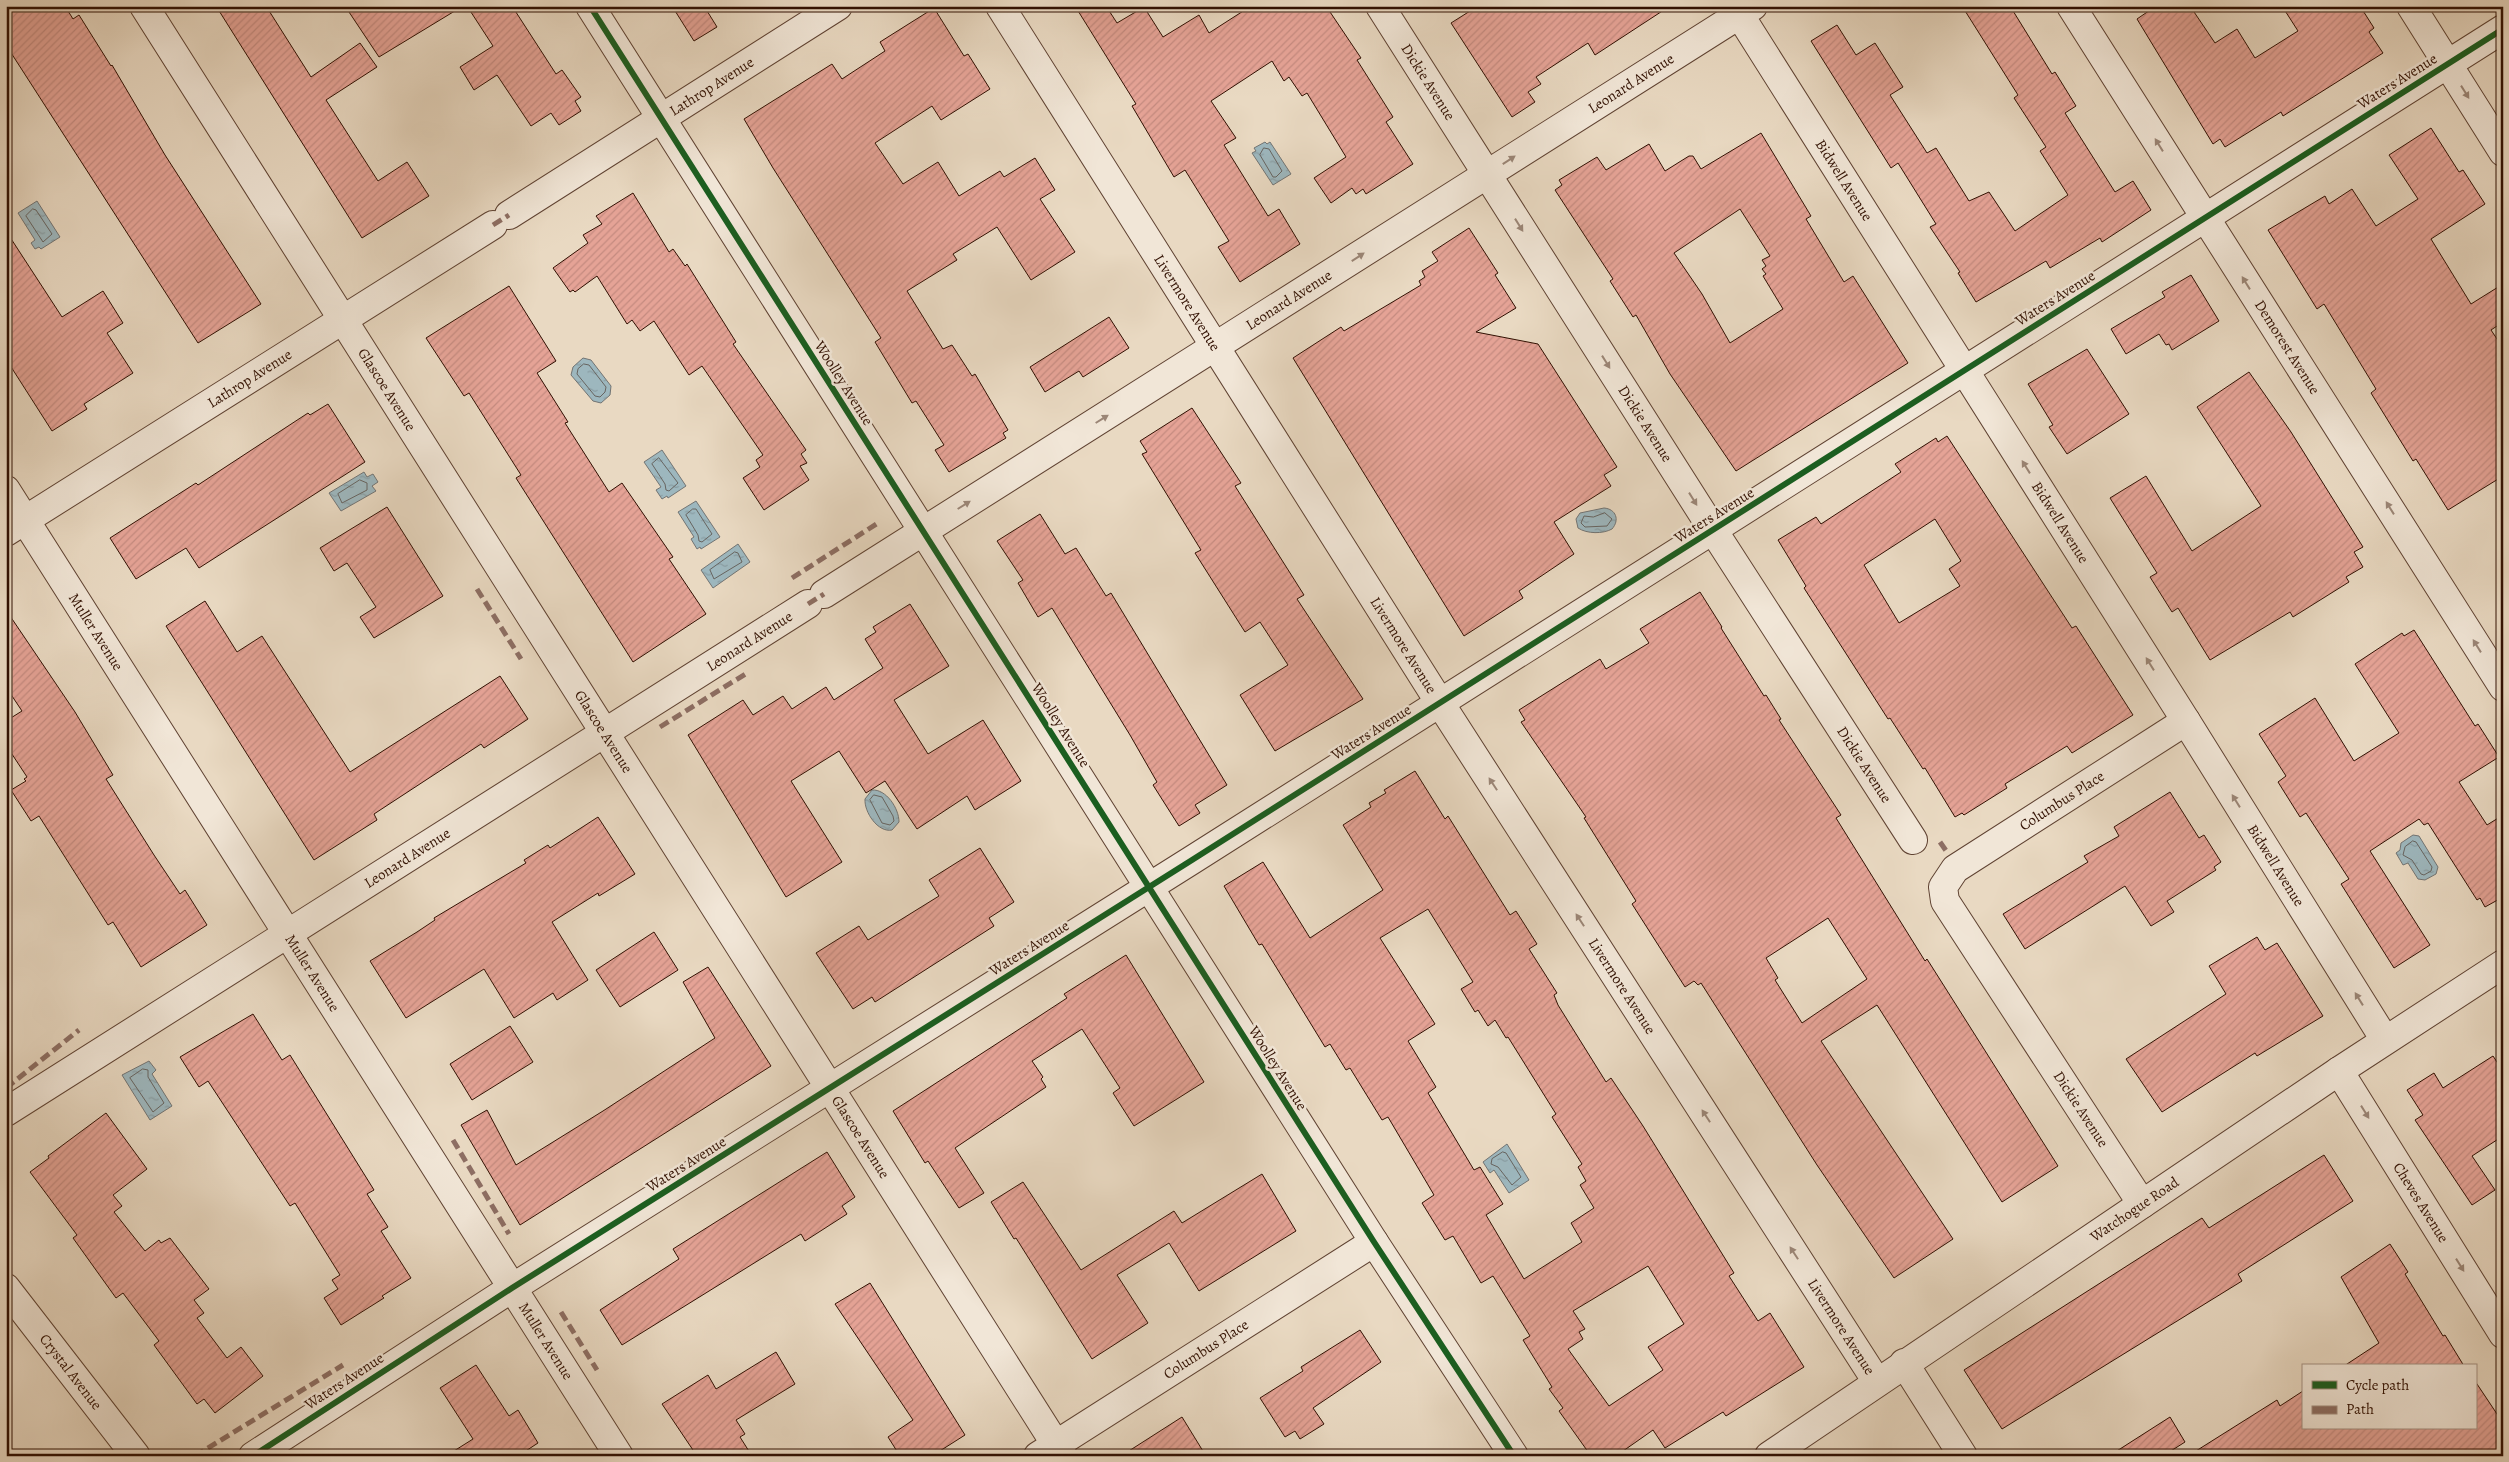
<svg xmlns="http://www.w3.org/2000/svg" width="2509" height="1462" font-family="Alegreya,serif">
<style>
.water{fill:url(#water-ripples);stroke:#727473}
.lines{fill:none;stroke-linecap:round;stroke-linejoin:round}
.shore{stroke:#676460;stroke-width:1}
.building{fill:url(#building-hatch);stroke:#311002;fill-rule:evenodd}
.minor-casing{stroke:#5f4232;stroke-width:30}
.tertiary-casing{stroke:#5f4232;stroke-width:30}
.minor{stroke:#f1e6d7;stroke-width:28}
.tertiary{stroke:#f1e6d7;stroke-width:28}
.quiet{stroke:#8d6e63;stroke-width:5;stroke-dasharray:10 5;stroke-linecap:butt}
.cycleway-casing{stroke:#f1e6d7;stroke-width:9}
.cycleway{stroke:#1b5e20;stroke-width:6}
.oneway{fill:#9b8677}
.labels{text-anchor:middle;stroke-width:5;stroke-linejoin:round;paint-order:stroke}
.street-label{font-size:15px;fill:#311002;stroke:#f1e6d7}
</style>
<defs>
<pattern id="water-ripples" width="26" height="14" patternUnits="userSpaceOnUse" patternTransform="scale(1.25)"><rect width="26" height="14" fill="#9db7be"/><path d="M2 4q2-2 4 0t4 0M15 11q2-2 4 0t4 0" fill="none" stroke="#889ca2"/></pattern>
<pattern id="building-hatch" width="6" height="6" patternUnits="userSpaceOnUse" patternTransform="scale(1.25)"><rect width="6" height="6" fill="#e5a396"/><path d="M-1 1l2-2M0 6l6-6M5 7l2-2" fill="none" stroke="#c58b80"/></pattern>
</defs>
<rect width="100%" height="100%" fill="#e9d9c2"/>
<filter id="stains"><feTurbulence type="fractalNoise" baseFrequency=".004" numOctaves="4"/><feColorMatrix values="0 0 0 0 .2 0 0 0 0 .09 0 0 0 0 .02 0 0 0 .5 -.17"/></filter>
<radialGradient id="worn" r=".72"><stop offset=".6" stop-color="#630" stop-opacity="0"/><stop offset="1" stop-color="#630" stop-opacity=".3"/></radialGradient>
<path class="water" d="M1265,142l2,2 3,-2 21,32 -18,11 -21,-32 4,-2 -2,-3z
M37,201l23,36 -19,12 -2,-2 -4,2 -4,-6 4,-3 -17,-27z
M583,358l8,2 20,26 -1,9 -9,8 -8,-2 -22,-26 2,-8z
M662,450l24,36 -18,12 -1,-2 -5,3 -6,-9 5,-3 -17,-25z
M364,472l3,5 6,-3 5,8 -6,4 4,5 -35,20 -12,-18z
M696,501l24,36 -19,12 -1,-2 -3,2 -6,-10 3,-2 -16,-25z
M1604,508c12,1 16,12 8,21 -9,5 -25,5 -34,-1l-2,-9 4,-6z
M738,544l12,18 -37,26 -12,-18z
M872,790c14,-1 27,18 27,32l-7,8c-14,3 -28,-18 -27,-31z
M2413,835l6,1 19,31 -2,7 -11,6 -7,-1 -10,-16 -5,2 -7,-12 4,-3 1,-7z
M149,1061l7,9 -4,4 20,32 -22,14 -28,-45z
M1507,1144l22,36 -20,13 -15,-23 -4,3 -7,-11z"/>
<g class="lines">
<path class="shore" d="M1264,148l5,1 13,22 -6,6h-3l-13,-22z
M33,209l3,1 16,24 -9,8 -17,-26z
M584,364l5,1 17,22 -1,5 -5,5 -5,-1 -18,-22 1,-5z
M659,458l19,25 -9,8 -3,-1 -1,-6 -13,-20z
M360,480l7,3v7l-25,13 -4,-9z
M693,509h3l16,25 -10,8 -3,-1 -1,-6 -12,-20z
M1605,513l7,6 -5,7 -22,1 -4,-4 3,-7 9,1z
M735,552l3,1 4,9 -28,17 -4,-9z
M874,795l8,2 11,19 1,5 -4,4 -8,-2 -12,-23z
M2413,841l3,1 16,25 -1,4 -7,4 -3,-1 -9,-14 -9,-5 2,-8z
M143,1069l5,1v7l16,26 -11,9 -23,-34z
M1503,1152l3,1 15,24 -9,8 -14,-18 -7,-3 1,-5z"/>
</g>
<path class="building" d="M6,6h59l8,13 6,-4 32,51 1,-1 53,90 96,149 -63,39 -192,-298z
M216,6h50l45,71 49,-34 17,24 -51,33 52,81 29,-19 22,34 -67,42z
M345,6h118l-84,51z
M467,6h45l44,68 6,-4 19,27 -6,4 6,10 -22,14 -8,-12 -20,13 -34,-51 -23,15 -14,-23 33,-21z
M672,6h32l13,21 -23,14z
M1075,6h31l11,17 27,-16 19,30 36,-22 10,18 42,-27h75l35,52 -4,2 36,57 -7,5 27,42 -47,30 -3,-5 -7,5 -4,-6 -21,15 -17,-25 32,-21 -39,-64 -5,3 -13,-19 -5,4 -12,-20 -61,40 25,37 -12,7 44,71 11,-7 21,35 -60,38 -22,-35 11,-6 -44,-71 -11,7 -42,-71 4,-2z
M1478,6h192l-75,49 -7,-12 -52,34 5,7 -13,8 7,10 -23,15 -61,-94z
M1962,6h48l42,68 3,-2 21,34 -11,7 50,79 18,-11 18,29 -49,32 -2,-4 -50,30 -4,-7 -70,41 -18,-29 2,-1 -30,-45 6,-3 -38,-61 -7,5 -80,-127 26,-16 19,30 19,-12 28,44 -13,8 37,58 9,-5 33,53 20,-9 26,39 53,-36 -28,-44 6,-4 -32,-49 4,-3z
M2156,6h34l25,37 22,-14 18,29 43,-27 -16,-25h78l14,22 -5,4 14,21 -100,63 -2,-4 -56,35 -5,-8 -7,5 -76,-125z
M934,8l30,48 4,-2 22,35 -49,31 -9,-14 -57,37 28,41 35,-22 21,34 41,-25 4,6 31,-19 20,32 -15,9 35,53 -44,28 -34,-53 -44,27 4,6 -50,31 36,58 9,-4 20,31 3,-2 33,56 -5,3 3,5 -57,34 -14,-22 9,-5 -28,-44 -4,2 -37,-61 6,-4 -108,-170 -29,-49 88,-55 10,15 43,-28 -5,-9z
M2431,128l28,44 4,-2 22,34 -54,35 40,65 32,-20v38l-12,8 12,18v128l-55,34 -32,-51 -3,2 -42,-68 5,-4 -52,-85 -7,5 -49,-79 57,-34 4,8 23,-15 24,37 42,-27 -29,-44z
M1761,133l50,83 -5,3 38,63 9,-6 55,87 -172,108 -66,-97 -34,-59 -3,2 -23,-36 3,-2 -58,-89 7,-5 -3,-5 38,-23 9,13 43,-26 16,27 24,-15h4l8,13zM1740,209l30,47 -8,4 4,6 -4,3 4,5 -3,2 20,33 -53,34 -28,-49 -28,-41z
M633,193l36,59 4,-3 12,17 2,-2 49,78 -3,2 73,106 -5,4 6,9 -7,3 9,14 -45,30 -21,-32 17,-11 -4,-7 7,-5 -61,-89 -13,9 -35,-54 -14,10 -8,-11 -5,4 -30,-48 -22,16 -2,-2 -3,2 -17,-24 35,-25 -5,-8 19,-11 -6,-8z
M1469,228l29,45 -3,2 21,33 -40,24 62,12 79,123 -13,8 7,11 -57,36 20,32 -55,37 4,7 -59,38 -171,-278 48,-31 3,4 77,-46 -2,-4 6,-4 -3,-6 16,-10 -6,-9z
M6,231l56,86 41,-26 20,32 -16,10 26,40 -49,31 3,5 -35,22 -46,-72z
M2191,275l28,46 -47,29 -3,-6 -3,1 -7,-11 -33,20 -15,-25 54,-32 -3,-5z
M509,286l47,75 -19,12 31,49 -3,1 44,69 13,-9 51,74 -4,2 37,55 -73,48 -117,-184 5,-3 -52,-82 -5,3 -38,-58z
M1109,317l20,31 -46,29 -4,-6 -34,21 -15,-25z
M2087,349l42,65 -62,40 -18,-27 4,-2 -25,-41z
M2249,372l42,60 72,115 -9,5 9,15 -17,10 3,5 -56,35 -3,-5 -80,48 -32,-52 -6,4 -22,-35 7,-4 -47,-75 36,-22 46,75 69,-45 -64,-99z
M328,404l37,58 -166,106 -13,-20 -50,31 -26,-41 86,-55 2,2 110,-72 2,2z
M1192,408l49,75 -6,3 69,109 -7,4 66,100 -88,52 -35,-56 48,-30 -28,-43 -15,10 -50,-79 6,-3 -59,-96 5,-2 -7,-11z
M1947,436l125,192 4,-2 57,89 -61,38 -5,-7 -62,38 2,4 -43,27 -2,-2 -7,4 -30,-49 -2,1 -33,-51 -2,1 -84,-131 2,-2 -28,-46 38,-23 5,7 80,-52 -6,-8 41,-26 2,4zM1935,519l26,42 -12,8 11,17 -61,37 -35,-58z
M387,507l56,89 -69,42 -14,-21 16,-10 -29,-44 -13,8 -14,-23z
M1040,514l25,40 11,-6 30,48 5,-3 116,192 -32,20 5,8 -21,13 -26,-41 4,-3 -27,-47 -78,-127 -14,9 -20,-34 5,-3 -26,-39z
M1700,592l22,35 -1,1 43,68 2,-1 15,24 -2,1 62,95 -5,3 89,143 2,-2 131,207 -56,36 -125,-197 -56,36 132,198 -59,39 -77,-113 -116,-182 -3,2 -4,-4 -9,6 -53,-83 4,-3 -52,-83 2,-1 -65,-95 4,-2 -6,-10 81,-51 6,10 43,-26 -9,-14zM1828,918l39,61 -65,44 -27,-43 3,-2 -12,-20z
M205,601l32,51 25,-16 88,136 150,-96 28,43 -44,29 -3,-4 -107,70 3,6 -63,40 -148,-234z
M910,604l39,62 -55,34 34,54 55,-34 38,61 -46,29 -8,-14 -50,33 -32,-48 -19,12 -27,-42 -48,30 51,81 -56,35 -98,-162 55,-35 10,15 30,-19 9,13 34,-22 8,13 49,-32 -18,-29 11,-7 -3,-5z
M6,610l69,102 38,63 -7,4 48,76 26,39 5,-4 22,35 -66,42 -28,-45 -5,3 -69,-109 -8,5 -20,-31 15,-9 -2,-2 3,-2 -21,-32v-24l16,-10 -16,-24z
M2414,630l61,96 3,-2 21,33 -40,25 28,43 16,-10v82l-18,10 -5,-9 -3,2 -49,-77 -4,2 -5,-6 -49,32 60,94 -36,23 -53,-84 8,-5 -43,-66 -6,4 -22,-35 8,-6 -27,-42 56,-36 39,63 45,-28 -44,-69 47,-31 2,3z
M1415,771l30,48 3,-3 62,99 6,-4 21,33 -8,5 28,44 -3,2 4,10 48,77 5,-4 32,48 91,147 -5,3 29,45 12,-8 34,54 -78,49 -3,-4 -58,36 -12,-18 -37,26h-25l-32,-45 4,-3 -14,-19 3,-2 -29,-47 7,-4 -37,-60 -12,7 -28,-47 -8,4 -23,-37 12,-8 -46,-78 -6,3 -32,-52 -4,2 -16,-26 -5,3 -63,-103 -3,1 -35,-59 39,-24 47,76 73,-48 -40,-65 28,-18 -2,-4 17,-10 -2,-3zM1428,909l45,73 -12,7 14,23 3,-2 10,16 7,-6 11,18 2,-1 48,77 -4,3 30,47 -4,3 8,14 -6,4 14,23 -23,15 11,19 -58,37 -38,-64 17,-11 -23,-37 -6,3 -46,-77 8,-6 -28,-46 27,-17 -55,-86zM1648,1266l36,58 -36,23 15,23 -54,36 -41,-57 15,-10 -4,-7 6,-3 -12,-18z
M2170,792l29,46 5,-3 17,27 -7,5 2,3 -49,31 7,11 -23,14 -26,-40 -100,63 -22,-35 85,-52 -4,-6 35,-20 -5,-9z
M598,817l37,57 -36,22 -1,-3 -46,29 36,58 -31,20 -4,-7 -39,25 -30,-49 -78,49 -36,-57 47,-29 18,-12 -1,-2 92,-55 -2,-3 24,-15 2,3z
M980,848l34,54 -25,16 5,8 -119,76 -3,-5 -19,12 -37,-56 43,-27 9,14 71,-44 -10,-16z
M654,932l24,38 -58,37 -24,-37z
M2257,937l8,13 12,-7 46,73 -66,40 -2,-3 -93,59 -36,-53 100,-65 -17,-28z
M1126,955l78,127 -70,44 -21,-33 7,-5 -38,-59 -50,32 11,16 -2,2 5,8 -91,61 29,45 -25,15 -31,-47 -3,2 -32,-52 145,-94 29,-19 -3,-4z
M708,967l63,99 -251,159 -59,-100 26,-15 29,55 87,-54 112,-73 -32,-56z
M253,1014l29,46 8,-5 84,135 -7,4 21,33 -7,4 30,47 -29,18 2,2 -43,27 -17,-27 14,-9 -6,-9 8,-5 -45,-72 -5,3 -82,-125 -9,6 -19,-30z
M510,1026l23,36 -61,38 -22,-36z
M2493,1056l10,15v65l-31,20 23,34 -23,15 -57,-85 8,-5 -16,-25 27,-17 9,15z
M106,1113l41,56 -34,26 9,11 -8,6 31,39 14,-11 2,3 9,-5 39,51 -15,11 10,13 -7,5 30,40 14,-11 22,29 -48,37 -11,-14 -7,5 -43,-59 5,-4 -36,-48 -7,5 -43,-60 4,-3 -47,-63 19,-14 -1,-2z
M827,1152l28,45 -13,9 5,8 -42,27 -4,-7 -179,111 -22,-35 79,-51 -6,-10z
M2324,1155l29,46 -115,73 4,7 -240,148 -38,-59 238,-152 7,10z
M1262,1174l34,57 -97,60 -30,-48 -52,32 31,48 -56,36 -76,-121 -2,1 -23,-37 32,-20 58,88 93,-59 8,12z
M2390,1244l18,28 -3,2 38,62 2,-1 19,31h-120l35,-23 -38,-66z
M870,1283l95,152 -33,21h-32l-12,-19 25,-17 -78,-116z
M1360,1330l21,32 -68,46 11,16 -24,15 -5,-8 -10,6 -25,-39 43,-27 -2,-4z
M776,1352l19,32 -59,36 9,14 -5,3 12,19h-55l-35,-52 46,-29 8,14z
M476,1365l33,51 9,-6 20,33 -20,13h-72l27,-17 -33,-51z
M2475,1381l28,42v33h-315l89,-56 3,6 23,-15v37h172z
M1182,1417l24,39h-85z
M2170,1417l15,25 -22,14h-54z"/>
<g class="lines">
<g class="minor-casing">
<g id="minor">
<path id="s1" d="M144,6l919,1450"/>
<path d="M590,6l784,1236 140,214"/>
<path id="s2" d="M1000,6l440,697 437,679"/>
<path id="s3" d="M1380,6l333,524 200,310"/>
<path id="s4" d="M1734,6l452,715 199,319"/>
<path id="s5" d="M2071,6l432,681"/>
<path d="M2411,6l92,146"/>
<path id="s6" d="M509,215l329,-209"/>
<path id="s7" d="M6,490l613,966"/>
<path id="s8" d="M6,532l487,-307"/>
<path id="s9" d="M824,594l929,-588"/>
<path id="s10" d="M2339,1071l164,263"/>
<path id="s11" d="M6,1112l802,-508"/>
<path id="s12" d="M2142,1204l-197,-303 -2,-14 12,-18 231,-148"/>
<path id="s13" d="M6,1288l130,168"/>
<path d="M1904,1363l59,93"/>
<path d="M253,1456l259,-168 680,-428 1311,-831"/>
<path id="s14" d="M1038,1456l336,-214"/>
</g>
</g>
<g class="tertiary-casing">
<g id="tertiary">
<path id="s15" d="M1769,1456l570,-385 164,-107"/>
</g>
</g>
<use href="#minor" class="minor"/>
<use href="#tertiary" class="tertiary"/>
<path class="quiet" d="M493,225l16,-10
M792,578l86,-55
M477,589l44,70
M808,604l16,-10
M660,727l87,-54
M1940,842l7,10
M6,1088l73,-58
M453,1140l56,94
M561,1312l36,58
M195,1456l148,-91"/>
<g class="cycleway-casing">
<path id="cycleway" d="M590,6l784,1236 140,214
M253,1456l259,-168 680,-428 1311,-831"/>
</g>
<use href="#cycleway" class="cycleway"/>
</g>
<defs><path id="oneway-solid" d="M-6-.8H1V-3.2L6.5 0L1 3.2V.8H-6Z" transform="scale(1.25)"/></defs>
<g class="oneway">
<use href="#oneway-solid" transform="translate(2465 92) rotate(58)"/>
<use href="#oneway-solid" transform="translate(2159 145) rotate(-122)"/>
<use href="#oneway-solid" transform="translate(1509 160) rotate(-33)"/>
<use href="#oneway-solid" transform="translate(1519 225) rotate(58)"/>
<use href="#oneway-solid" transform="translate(1358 257) rotate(-33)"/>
<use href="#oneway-solid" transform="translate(2246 283) rotate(-122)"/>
<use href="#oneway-solid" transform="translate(1606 362) rotate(58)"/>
<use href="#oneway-solid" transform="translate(1102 419) rotate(-32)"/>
<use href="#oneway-solid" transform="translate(2026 467) rotate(-122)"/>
<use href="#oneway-solid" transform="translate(1693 499) rotate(58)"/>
<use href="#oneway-solid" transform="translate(964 505) rotate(-32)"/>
<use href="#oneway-solid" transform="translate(2390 508) rotate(-122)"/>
<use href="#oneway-solid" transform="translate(2477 646) rotate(-122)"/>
<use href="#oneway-solid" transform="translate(2150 664) rotate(-122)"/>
<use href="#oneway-solid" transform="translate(1493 784) rotate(-123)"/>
<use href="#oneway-solid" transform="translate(2236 801) rotate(-122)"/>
<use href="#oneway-solid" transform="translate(1580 920) rotate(-123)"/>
<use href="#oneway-solid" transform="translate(2359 999) rotate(-122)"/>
<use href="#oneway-solid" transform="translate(2365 1112) rotate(58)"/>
<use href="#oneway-solid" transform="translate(1706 1116) rotate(-123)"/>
<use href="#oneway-solid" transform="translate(1794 1253) rotate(-123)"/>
<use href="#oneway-solid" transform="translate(2460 1265) rotate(58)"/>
</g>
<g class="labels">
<g class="street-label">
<text transform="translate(2397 81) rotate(-32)" y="5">Waters Avenue</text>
<text dy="5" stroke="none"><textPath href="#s3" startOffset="90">Dickie Avenue</textPath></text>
<text dy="5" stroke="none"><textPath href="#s9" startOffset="955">Leonard Avenue</textPath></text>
<text dy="5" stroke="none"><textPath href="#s6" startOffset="240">Lathrop Avenue</textPath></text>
<text dy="5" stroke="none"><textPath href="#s4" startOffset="206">Bidwell Avenue</textPath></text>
<text transform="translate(2055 298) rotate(-32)" y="5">Waters Avenue</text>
<text dy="5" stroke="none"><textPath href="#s9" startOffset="550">Leonard Avenue</textPath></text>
<text dy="5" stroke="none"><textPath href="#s2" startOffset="351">Livermore Avenue</textPath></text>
<text dy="5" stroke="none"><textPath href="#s5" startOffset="404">Demorest Avenue</textPath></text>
<text dy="5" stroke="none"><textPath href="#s8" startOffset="288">Lathrop Avenue</textPath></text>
<text transform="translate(844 383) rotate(58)" y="5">Woolley Avenue</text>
<text dy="5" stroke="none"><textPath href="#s1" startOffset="454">Glascoe Avenue</textPath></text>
<text dy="5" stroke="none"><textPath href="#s3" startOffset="495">Dickie Avenue</textPath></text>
<text transform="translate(1714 515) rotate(-32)" y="5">Waters Avenue</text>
<text dy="5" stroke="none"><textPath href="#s4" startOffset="611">Bidwell Avenue</textPath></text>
<text dy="5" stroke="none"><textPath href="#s7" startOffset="168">Muller Avenue</textPath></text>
<text dy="5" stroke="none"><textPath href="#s11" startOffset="880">Leonard Avenue</textPath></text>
<text dy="5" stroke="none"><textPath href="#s2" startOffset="756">Livermore Avenue</textPath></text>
<text transform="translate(1061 725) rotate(58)" y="5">Woolley Avenue</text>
<text dy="5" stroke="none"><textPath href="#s1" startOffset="859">Glascoe Avenue</textPath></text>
<text transform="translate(1371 732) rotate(-32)" y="5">Waters Avenue</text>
<text dy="5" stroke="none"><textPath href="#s3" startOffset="900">Dickie Avenue</textPath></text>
<text dy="5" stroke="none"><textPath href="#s12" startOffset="524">Columbus Place</textPath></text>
<text dy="5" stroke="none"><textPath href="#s11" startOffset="475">Leonard Avenue</textPath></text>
<text dy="5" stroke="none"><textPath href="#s4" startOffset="1016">Bidwell Avenue</textPath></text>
<text transform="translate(1029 948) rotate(-32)" y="5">Waters Avenue</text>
<text dy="5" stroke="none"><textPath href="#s7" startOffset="572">Muller Avenue</textPath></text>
<text dy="5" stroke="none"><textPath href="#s2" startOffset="1161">Livermore Avenue</textPath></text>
<text transform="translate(1278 1068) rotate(58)" y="5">Woolley Avenue</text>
<text transform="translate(2081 1109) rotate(57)" y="5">Dickie Avenue</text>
<text dy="5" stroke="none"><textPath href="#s1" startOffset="1339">Glascoe Avenue</textPath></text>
<text transform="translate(686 1164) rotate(-32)" y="5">Waters Avenue</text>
<text dy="5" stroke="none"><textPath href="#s10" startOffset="155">Cheves Avenue</textPath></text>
<text dy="5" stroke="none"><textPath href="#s15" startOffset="441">Watchogue Road</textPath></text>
<text dy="5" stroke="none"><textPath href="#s2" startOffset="1566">Livermore Avenue</textPath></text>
<text dy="5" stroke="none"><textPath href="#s7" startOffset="1008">Muller Avenue</textPath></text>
<text dy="5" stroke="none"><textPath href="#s14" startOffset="199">Columbus Place</textPath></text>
<text dy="5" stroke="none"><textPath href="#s13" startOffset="106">Crystal Avenue</textPath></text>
<text transform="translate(344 1381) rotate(-33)" y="5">Waters Avenue</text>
</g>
</g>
<rect width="2509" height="1462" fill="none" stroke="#e9d9c2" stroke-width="25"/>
<rect x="8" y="8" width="2494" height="1447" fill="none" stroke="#311002" stroke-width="2.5"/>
<rect x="12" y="12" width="2484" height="1437" fill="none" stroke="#311002"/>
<rect x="2302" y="1364" width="175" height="65" fill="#f1e6d7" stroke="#a49082"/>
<rect x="2312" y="1381" width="25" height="8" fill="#1b5e20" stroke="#a49082"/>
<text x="2346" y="1390" font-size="15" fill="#311002">Cycle path</text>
<rect x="2312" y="1406" width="25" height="8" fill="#8d6e63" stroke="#a49082"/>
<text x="2346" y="1414" font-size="15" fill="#311002">Path</text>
<rect width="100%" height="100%" filter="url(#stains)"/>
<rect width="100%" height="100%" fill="url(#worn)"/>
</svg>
